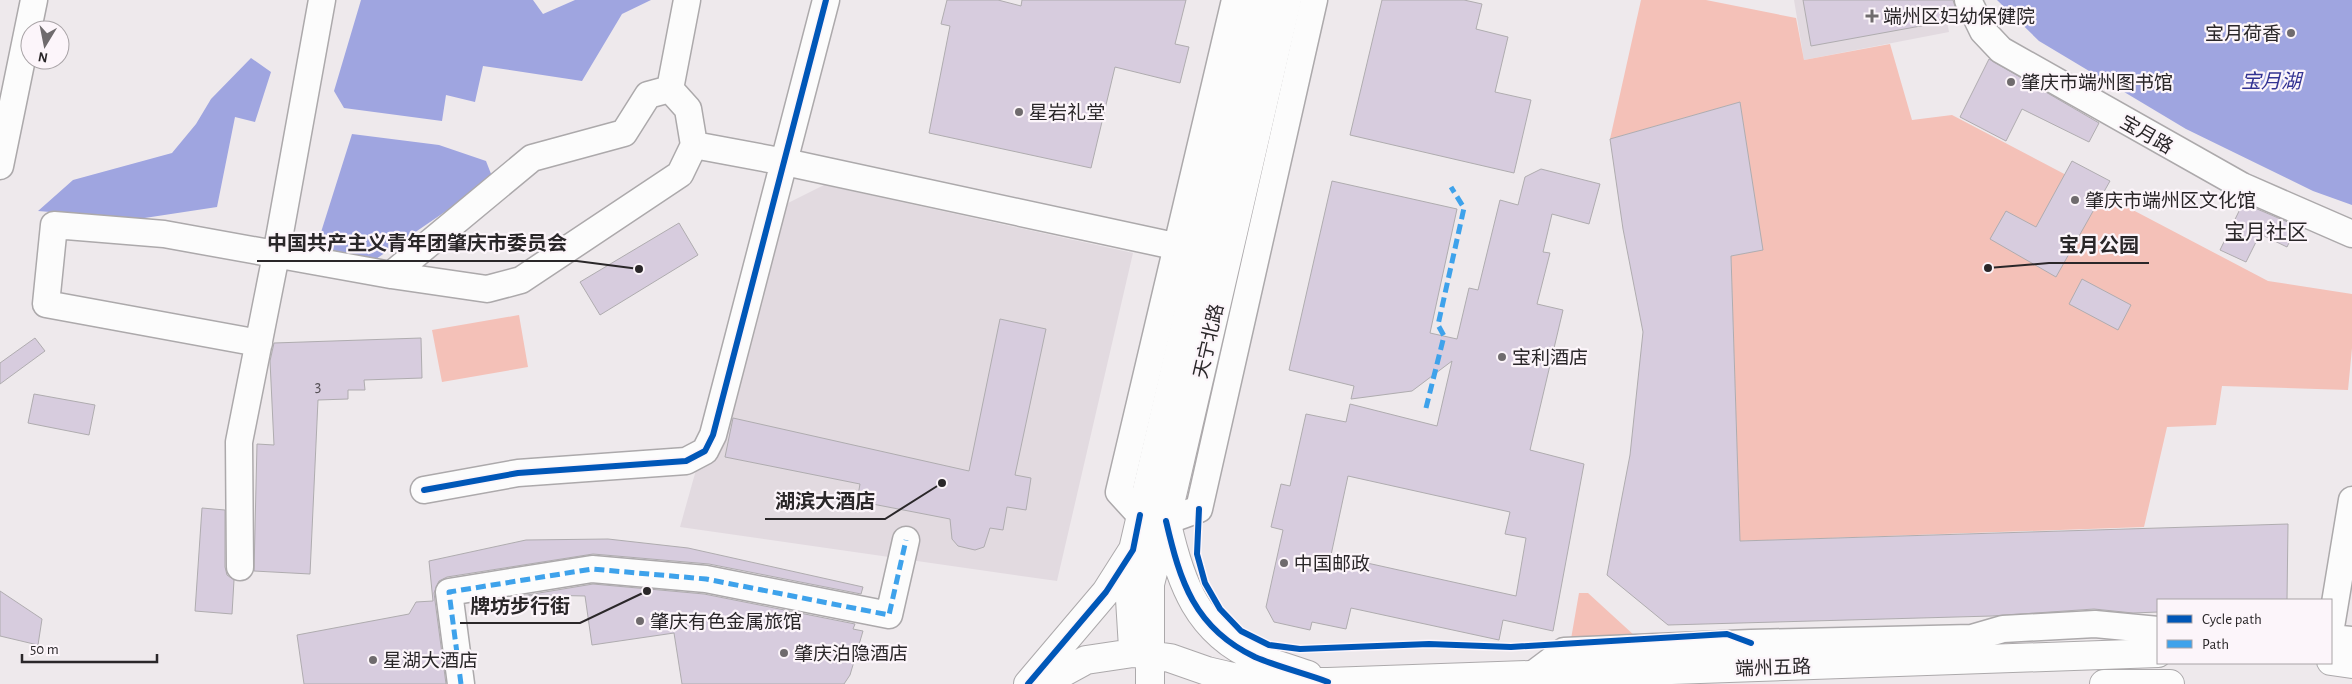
<svg xmlns="http://www.w3.org/2000/svg" width="2352" height="684" font-family="'Alegreya Sans','Noto Sans SC',sans-serif">
<style>
.built{fill:#e2dae0}
.green{fill:#f4c1b8}
.water{fill:#9fa5e0}
.building{fill:#d7ccde;stroke:#afacaf;fill-rule:evenodd}
.lines{fill:none;stroke-linecap:round;stroke-linejoin:round}
.minor-casing{stroke:#aca9ab;stroke-width:29}
.major-casing{stroke:#aca9ab;stroke-width:30}
.minor{stroke:#fcfcfc;stroke-width:26}
.major{stroke:#fcfcfc;stroke-width:28}
.quiet{stroke:#3ea2eb;stroke-width:5;stroke-dasharray:10 5;stroke-linecap:butt}
.cycleway-casing{stroke:#fcf5fa;stroke-width:9}
.cycleway{stroke:#0057b8;stroke-width:6}
.poi-dot{fill:#6f6b6d;stroke:#fcf5fa;stroke-width:2}
.labels{text-anchor:middle;stroke-width:4.5;stroke-linejoin:round;paint-order:stroke}
.number-label{font-size:16px;fill:#555056}
.poi-label{font-size:19px;fill:#2a2729;stroke:#fcf5fa;text-anchor:start}
.street-label{font-size:19px;fill:#2a2729;stroke:#fcf5fa}
.water-label{font-size:20px;font-style:italic;fill:#333393;stroke:#fcf5fa}
.quarter-label{font-size:21px;fill:#2a2729;stroke:#fcf5fa}
.leader{fill:none;stroke:#2a2729;stroke-width:2}
.callout-dot{fill:#2a2729;stroke:#fcf5fa;stroke-width:2}
.callout-label{font-size:20px;text-anchor:middle;font-weight:bold;fill:#2a2729;stroke:#fcf5fa;stroke-width:4.5;stroke-linejoin:round;paint-order:stroke}
</style>
<rect width="100%" height="100%" fill="#eee9ec"/>
<path class="built" d="M1794,0h149l6,32 -145,28z
M824,185l309,68 -76,328 -377,-54 88,-314z"/>
<path class="green" d="M1641,0h65l90,18 8,42 86,-16 22,76 40,-5 316,166 84,13v54l-4,42 -126,-4 -6,39 -49,2 -23,100 -404,14 -9,-285 31,-6 -22,-148 -130,37z
M519,315l9,52 -86,15 -10,-52z
M1579,593h9l47,43 -64,3z"/>
<path class="water" d="M361,0h172l10,14 32,-14h76l-29,14 -40,67 -99,-15 -8,36 -29,-7 -4,26 -98,-13 -10,-17z
M1997,0h355v205l-39,-14 -127,-62 -147,-88z
M251,58l20,14 -16,50 -20,-5 -18,90 -79,12 -100,-8 35,-31 99,-27 24,-29 15,-25z
M352,134l87,11 47,16 7,18 -120,82 -57,-13z"/>
<path class="building" d="M947,0h51l23,6 1,-6h164l-11,44 14,3 -9,36 -65,-16 -24,101 -162,-35 21,-107 -9,-2z
M1382,0h82l18,4 -6,25 32,8 -13,55 36,8 -17,73 -164,-38z
M1803,0h150l6,19 -148,27z
M1989,59l110,64 -10,19 -67,-33 -16,32 -46,-24z
M1740,102l23,148 -32,6 9,285 548,-17 -1,76h-129v12l-25,1 -39,-4 -102,7 -324,9 -61,-50 23,-120 13,-123 -20,-103 -13,-90z
M2072,161l38,20 -54,96 -66,-38 16,-28 30,16z
M1541,169l59,15 -11,40 -37,-10 -9,38 7,1 -13,51 26,6 -33,140 54,14 -31,167 -50,-11 -4,20 -148,-32 -5,21 -34,-7 -2,8 -36,-8 -8,-15 17,-77 -12,-3 10,-43 9,2 16,-72 40,8 4,-18 87,22 15,-65 -40,30 -61,8 3,-13 -65,-16 43,-189 125,28 -27,124 27,6 12,-51 9,2 22,-90 18,5 7,-28zM1348,476l162,36 -5,22 21,4 -10,58 -185,-41z
M2243,203l54,23 -10,21 -27,-13 -14,28 -26,-12z
M679,223l19,32 -98,60 -20,-33z
M2082,279l49,26 -13,25 -49,-26z
M1000,319l46,10 -31,146 16,3 -5,32 -19,-3 -4,23 -13,-2 -6,19 -9,3 -17,-4 -6,-7 -2,-20 -93,-18 3,-17 -135,-27 8,-39 236,53z
M35,338l10,13 -45,33v-21z
M421,338l1,40 -58,2 1,10h-17v9l-30,1 -8,174 -56,-3 3,-127 17,1 -4,-84 4,-18z
M34,394l61,11 -6,30 -61,-12z
M202,508l23,2v57l2,8 7,5 -2,34 -37,-3z
M608,539l80,9 175,39 -2,7 -152,-30 -116,-10 -146,23 -8,4 -5,12 12,91h-142l-7,-49 112,-21 7,-12 17,-1 -4,-40 97,-21z
M593,584l111,10 151,30 -2,5 10,2 -13,44 -6,9h-162l-8,-51 -82,12 -7,-49 -45,-1 -25,2z
M0,591l42,28 -4,26 -38,-9z"/>
<g class="lines">
<g class="minor-casing">
<path id="minor" d="M1968,0l15,31 18,19 241,136 110,48
M670,89l17,-89
M0,166l34,-166
M391,275l141,-117 92,-25 24,-38 22,-6 18,20 6,36 91,17 417,90
M259,343l-213,-39 8,-79 110,9 227,41 96,14 34,-9 159,-106 14,-29
M424,490l94,-17 168,-12 19,-10 8,-16 113,-435
M1140,515l-21,-23 116,-492
M1166,521l33,-12 115,-509
M240,567l-1,-125 37,-187 46,-255
M2331,627l21,-127
M2331,638l21,2
M1532,675l32,-24 187,-8 221,-5 31,-9 92,-5 63,6
M461,684l-12,-92 143,-23 114,10 183,36 17,-75"/>
</g>
<g class="major-casing">
<path id="major" d="M1167,524c13,58 31,109 90,134 17,6 34,11 51,17
M1133,648l-3,-49 3,-49 128,-550
M2331,661l21,3
M1028,684l78,-92 26,-41
M1042,684l44,-24 47,-7 37,5 37,13 47,11h74l830,-29
M1150,684v-100l16,-63 121,-521
M2104,684h66"/>
</g>
<use href="#minor" class="minor"/>
<use href="#major" class="major"/>
<path class="quiet" d="M1426,408l18,-72 -6,-11 26,-117 -13,-21
M461,684l-12,-92 143,-23 114,10 183,36 17,-75"/>
<g class="cycleway-casing">
<path id="cycleway" d="M424,490l94,-17 168,-12 19,-10 8,-16 113,-435
M1199,509l-2,45 8,29 15,26 21,22 28,14 31,4 129,-5 82,3 216,-13 24,9
M1166,521c14,60 28,107 89,136 23,10 49,16 73,25
M1028,684l78,-92 27,-42 7,-35"/>
</g>
<use href="#cycleway" class="cycleway"/>
</g>
<g class="poi-dot">
<path d="M1869.5 8.5h5v5h5v5h-5v5h-5v-5h-5v-5h5z"/>
<circle cx="2291" cy="33" r="5"/>
<circle cx="2011" cy="82" r="5"/>
<circle cx="1019" cy="112" r="5"/>
<circle cx="2075" cy="200" r="5"/>
<circle cx="1502" cy="357" r="5"/>
<circle cx="1284" cy="563" r="5"/>
<circle cx="640" cy="621" r="5"/>
<circle cx="784" cy="653" r="5"/>
<circle cx="373" cy="660" r="5"/>
</g>
<g class="labels">
<g class="number-label">
<text x="318" y="391">3</text>
</g>
<g class="poi-label">
<text x="1883" y="23">端州区妇幼保健院</text>
<text x="2281" y="40" text-anchor="end">宝月荷香</text>
<text x="2021" y="89">肇庆市端州图书馆</text>
<text x="1029" y="119">星岩礼堂</text>
<text x="2085" y="207">肇庆市端州区文化馆</text>
<text x="1512" y="364">宝利酒店</text>
<text x="1294" y="570">中国邮政</text>
<text x="650" y="628">肇庆有色金属旅馆</text>
<text x="794" y="660">肇庆泊隐酒店</text>
<text x="383" y="667">星湖大酒店</text>
</g>
<g class="street-label">
<text transform="translate(2147 134) rotate(30)" y="7">宝月路</text>
<text transform="translate(1208 341) rotate(-77)" y="7">天宁北路</text>
<text transform="translate(1773 667) rotate(-2)" y="7">端州五路</text>
</g>
<g class="water-label">
<text x="2271" y="88">宝月湖</text>
</g>
<g class="quarter-label">
<text x="2266" y="239">宝月社区</text>
</g>
</g>
<path class="leader" d="M639 269L577 261H257M1988 268L2049 263H2149M942 483L885 519H765M647 591L580 623H460"/>
<g class="callout-dot">
<circle cx="639" cy="269" r="5"/>
<circle cx="1988" cy="268" r="5"/>
<circle cx="942" cy="483" r="5"/>
<circle cx="647" cy="591" r="5"/>
</g>
<g class="callout-label">
<text x="417" y="250">中国共产主义青年团肇庆市委员会</text>
<text x="2099" y="252">宝月公园</text>
<text x="825" y="508">湖滨大酒店</text>
<text x="520" y="613">牌坊步行街</text>
</g>
<rect x="2157" y="599" width="175" height="65" fill="#fcf5fa" stroke="#a8a3a6"/>
<rect x="2167" y="615" width="25" height="8" fill="#0057b8" stroke="#a8a3a6"/>
<text x="2202" y="624" font-size="15" fill="#2a2729">Cycle path</text>
<rect x="2167" y="640" width="25" height="8" fill="#3ea2eb" stroke="#a8a3a6"/>
<text x="2202" y="649" font-size="15" fill="#2a2729">Path</text>
<g transform="translate(45 45) rotate(190)"><circle r="24" fill="#fcf5fa" stroke="#a8a3a6"/>
<path d="M0-4L9 19L0 12L-9 19Z" fill="#6f6b6d"/>
<text y="-8" font-size="14" font-weight="bold" text-anchor="middle" fill="#2a2729">N</text>
</g>
<path d="M22 654v8h135v-8" fill="none" stroke="#2a2729" stroke-width="2.5"/>
<text x="30" y="654" font-size="15" fill="#2a2729" stroke="#fcf5fa" stroke-width="4" paint-order="stroke">50 m</text>
</svg>
